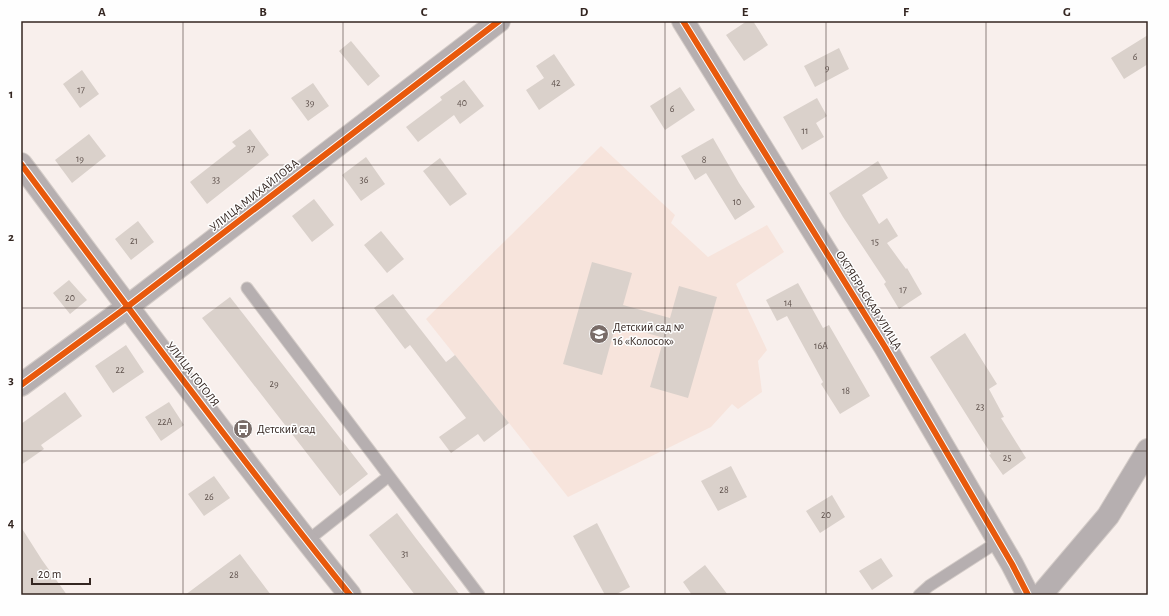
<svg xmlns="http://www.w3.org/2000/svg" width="1169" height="616" font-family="'Alegreya Sans',sans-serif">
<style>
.built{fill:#f7e4dc}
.building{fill:#dad1cb}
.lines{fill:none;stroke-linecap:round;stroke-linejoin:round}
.service-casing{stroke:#d4ccc8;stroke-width:13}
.minor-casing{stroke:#d4ccc8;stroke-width:24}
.service{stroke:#b6afb0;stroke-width:11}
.minor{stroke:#b6afb0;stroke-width:22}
.cycleway-casing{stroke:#fefefe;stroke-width:8}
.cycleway{stroke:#e8590c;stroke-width:6}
.grid{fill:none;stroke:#342621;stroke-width:1;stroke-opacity:0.55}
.labels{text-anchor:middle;stroke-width:3;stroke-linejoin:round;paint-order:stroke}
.number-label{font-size:10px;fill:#5e514c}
.street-label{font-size:12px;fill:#342621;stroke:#fefefe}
.poi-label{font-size:12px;fill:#342621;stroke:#fefefe;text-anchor:start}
.neatline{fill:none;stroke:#342621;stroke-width:1.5}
.grid-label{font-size:13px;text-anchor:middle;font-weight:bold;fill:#342621}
</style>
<rect width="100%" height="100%" fill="#f8efec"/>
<path class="built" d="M601,146l74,69 -4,8 37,34 59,-32 17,27 -48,32 31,66 -9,11 4,31 -24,17 -6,-5 -21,23 -143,70 -142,-178z"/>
<path class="building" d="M747,21h6l15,24 -24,16 -18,-26z
M1148,35v29l-24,15 -13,-21z
M351,41l29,35 -12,10 -29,-35z
M839,48l10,21 -34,18 -11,-21z
M554,54l21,31 -36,25 -13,-20 18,-12 -8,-12z
M82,70l17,24 -19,14 -17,-24z
M464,80l20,26 -24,18 -6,-9 -36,27 -12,-15 36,-27 -2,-3z
M313,83l16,23 -21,15 -17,-23z
M680,87l15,23 -30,20 -15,-24z
M817,98l10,18 -11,7 8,14 -22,13 -19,-33z
M250,129l19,26 -62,49 -17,-22 46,-36 -4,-4z
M89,134l17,22 -34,27 -17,-23z
M713,138l26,45 16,24 -20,13 -29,-47 -11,7 -14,-24z
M366,157l19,27 -24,17 -19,-26z
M440,158l27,36 -17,12 -27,-35z
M878,161l10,17 -26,17 17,29 8,-6 11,18 -11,7 19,26 1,-1 15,26 -23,15 -15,-25 2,-2 -43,-65 -14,-24z
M314,199l20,26 -22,17 -20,-26z
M138,221l16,21 -23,18 -16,-21z
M381,231l23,28 -17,14 -23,-28z
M592,262l40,11 -9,32 47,13 9,-32 38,11 -29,101 -38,-11 14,-49 -48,-14 -14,51 -39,-11z
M69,280l18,20 -17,14 -17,-21z
M798,283l25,45 6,-3 41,71 -30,18 -19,-30 2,-2 -36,-66 -10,5 -11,-21z
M393,294l53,68 9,-7 54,68 -25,19 -6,-8 -27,19 -12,-16 27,-19 -56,-73 -5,4 -31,-41z
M230,297l138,177 -28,22 -138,-178z
M965,333l32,51 -8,5 15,28 -3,1 25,40 -23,17 -14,-20 2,-1 -61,-97z
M126,345l18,27 -31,21 -18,-27z
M65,392l17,24 -41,29 3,4 -23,16v-41z
M169,402l15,23 -23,16 -16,-24z
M731,466l16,31 -29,14 -17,-30z
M214,476l16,22 -26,18 -16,-22z
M832,495l13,22 -25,16 -14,-22z
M397,513l18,24 45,58h-45l-46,-60z
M597,523l33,64 -15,8h-10l-32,-59z
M21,527l21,33 25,35h-46z
M240,554l31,41h-86z
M881,558l12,18 -21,14 -13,-19z
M705,565l23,30h-36l-9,-13z"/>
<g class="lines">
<g class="service-casing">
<path id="service" d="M247,288l232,307
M307,541l82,-65
M919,595l10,-9 70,-45"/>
</g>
<g class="minor-casing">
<path id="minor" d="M683,21l202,326 127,217 16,31
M21,164c108,145 216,290 329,431
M21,385l106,-78 372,-286
M1041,595l67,-79 40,-66"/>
</g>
<use href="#service" class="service"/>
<use href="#minor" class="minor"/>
<g class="cycleway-casing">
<path id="cycleway" d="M683,21l202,326 127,217 16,31
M21,164c108,145 216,290 329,431
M21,385l106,-78 372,-286"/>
</g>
<use href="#cycleway" class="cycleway"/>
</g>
<path class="grid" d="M183,21v574M343,21v574M504,21v574M665,21v574M826,21v574M986,21v574M21,165h1127M21,308h1127M21,451h1127"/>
<defs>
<g id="school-disc" transform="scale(1)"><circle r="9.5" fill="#796c68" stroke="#fefefe"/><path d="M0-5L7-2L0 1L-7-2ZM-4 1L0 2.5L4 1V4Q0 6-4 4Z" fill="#fff"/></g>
<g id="bus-disc" transform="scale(1)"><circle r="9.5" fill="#796c68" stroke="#fefefe"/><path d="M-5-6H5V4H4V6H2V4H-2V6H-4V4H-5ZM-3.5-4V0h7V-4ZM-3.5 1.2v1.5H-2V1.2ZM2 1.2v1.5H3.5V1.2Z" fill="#fff"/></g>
</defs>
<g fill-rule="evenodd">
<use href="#school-disc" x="599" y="334"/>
<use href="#bus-disc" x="243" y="429"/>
</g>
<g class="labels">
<g class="number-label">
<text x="1135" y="60">6</text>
<text x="827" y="71">9</text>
<text x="556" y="86">42</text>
<text x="81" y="93">17</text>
<text x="310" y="106">39</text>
<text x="462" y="106">40</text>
<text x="672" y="112">6</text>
<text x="805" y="134">11</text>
<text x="251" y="152">37</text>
<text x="80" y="162">19</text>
<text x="704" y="163">8</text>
<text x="216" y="183">33</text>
<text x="364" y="183">36</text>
<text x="737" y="205">10</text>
<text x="134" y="244">21</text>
<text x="875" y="245">15</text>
<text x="903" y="293">17</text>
<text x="70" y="301">20</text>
<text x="788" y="306">14</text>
<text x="821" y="349">16А</text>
<text x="120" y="373">22</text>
<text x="274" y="387">29</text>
<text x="846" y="394">18</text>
<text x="980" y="410">23</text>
<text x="165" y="425">22А</text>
<text x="1007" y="461">25</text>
<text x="724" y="493">28</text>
<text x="209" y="500">26</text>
<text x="826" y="518">20</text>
<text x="405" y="557">31</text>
<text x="234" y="578">28</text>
</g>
<g class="street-label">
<text transform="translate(254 195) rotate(-38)" y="4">УЛИЦА МИХАЙЛОВА</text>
<text transform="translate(869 300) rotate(58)" y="4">ОКТЯБРЬСКАЯ УЛИЦА</text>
<text transform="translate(193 374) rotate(52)" y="4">УЛИЦА ГОГОЛЯ</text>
</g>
<g class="poi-label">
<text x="613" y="331">Детский сад №<tspan x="613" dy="14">16 «Колосок»</tspan></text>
<text x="257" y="433">Детский сад</text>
</g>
</g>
<rect width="1169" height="616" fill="none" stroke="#fefefe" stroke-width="44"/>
<path d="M32 578v6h58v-6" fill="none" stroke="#342621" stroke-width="2"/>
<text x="38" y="578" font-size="12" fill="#342621" stroke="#fefefe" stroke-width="3" paint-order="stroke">20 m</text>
<rect x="22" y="22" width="1125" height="572" class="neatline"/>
<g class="grid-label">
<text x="102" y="16">A</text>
<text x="263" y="16">B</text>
<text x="424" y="16">C</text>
<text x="584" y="16">D</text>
<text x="745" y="16">E</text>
<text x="906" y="16">F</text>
<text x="1067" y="16">G</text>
<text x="11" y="98">1</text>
<text x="11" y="241">2</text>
<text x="11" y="384">3</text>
<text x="11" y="527">4</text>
</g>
</svg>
